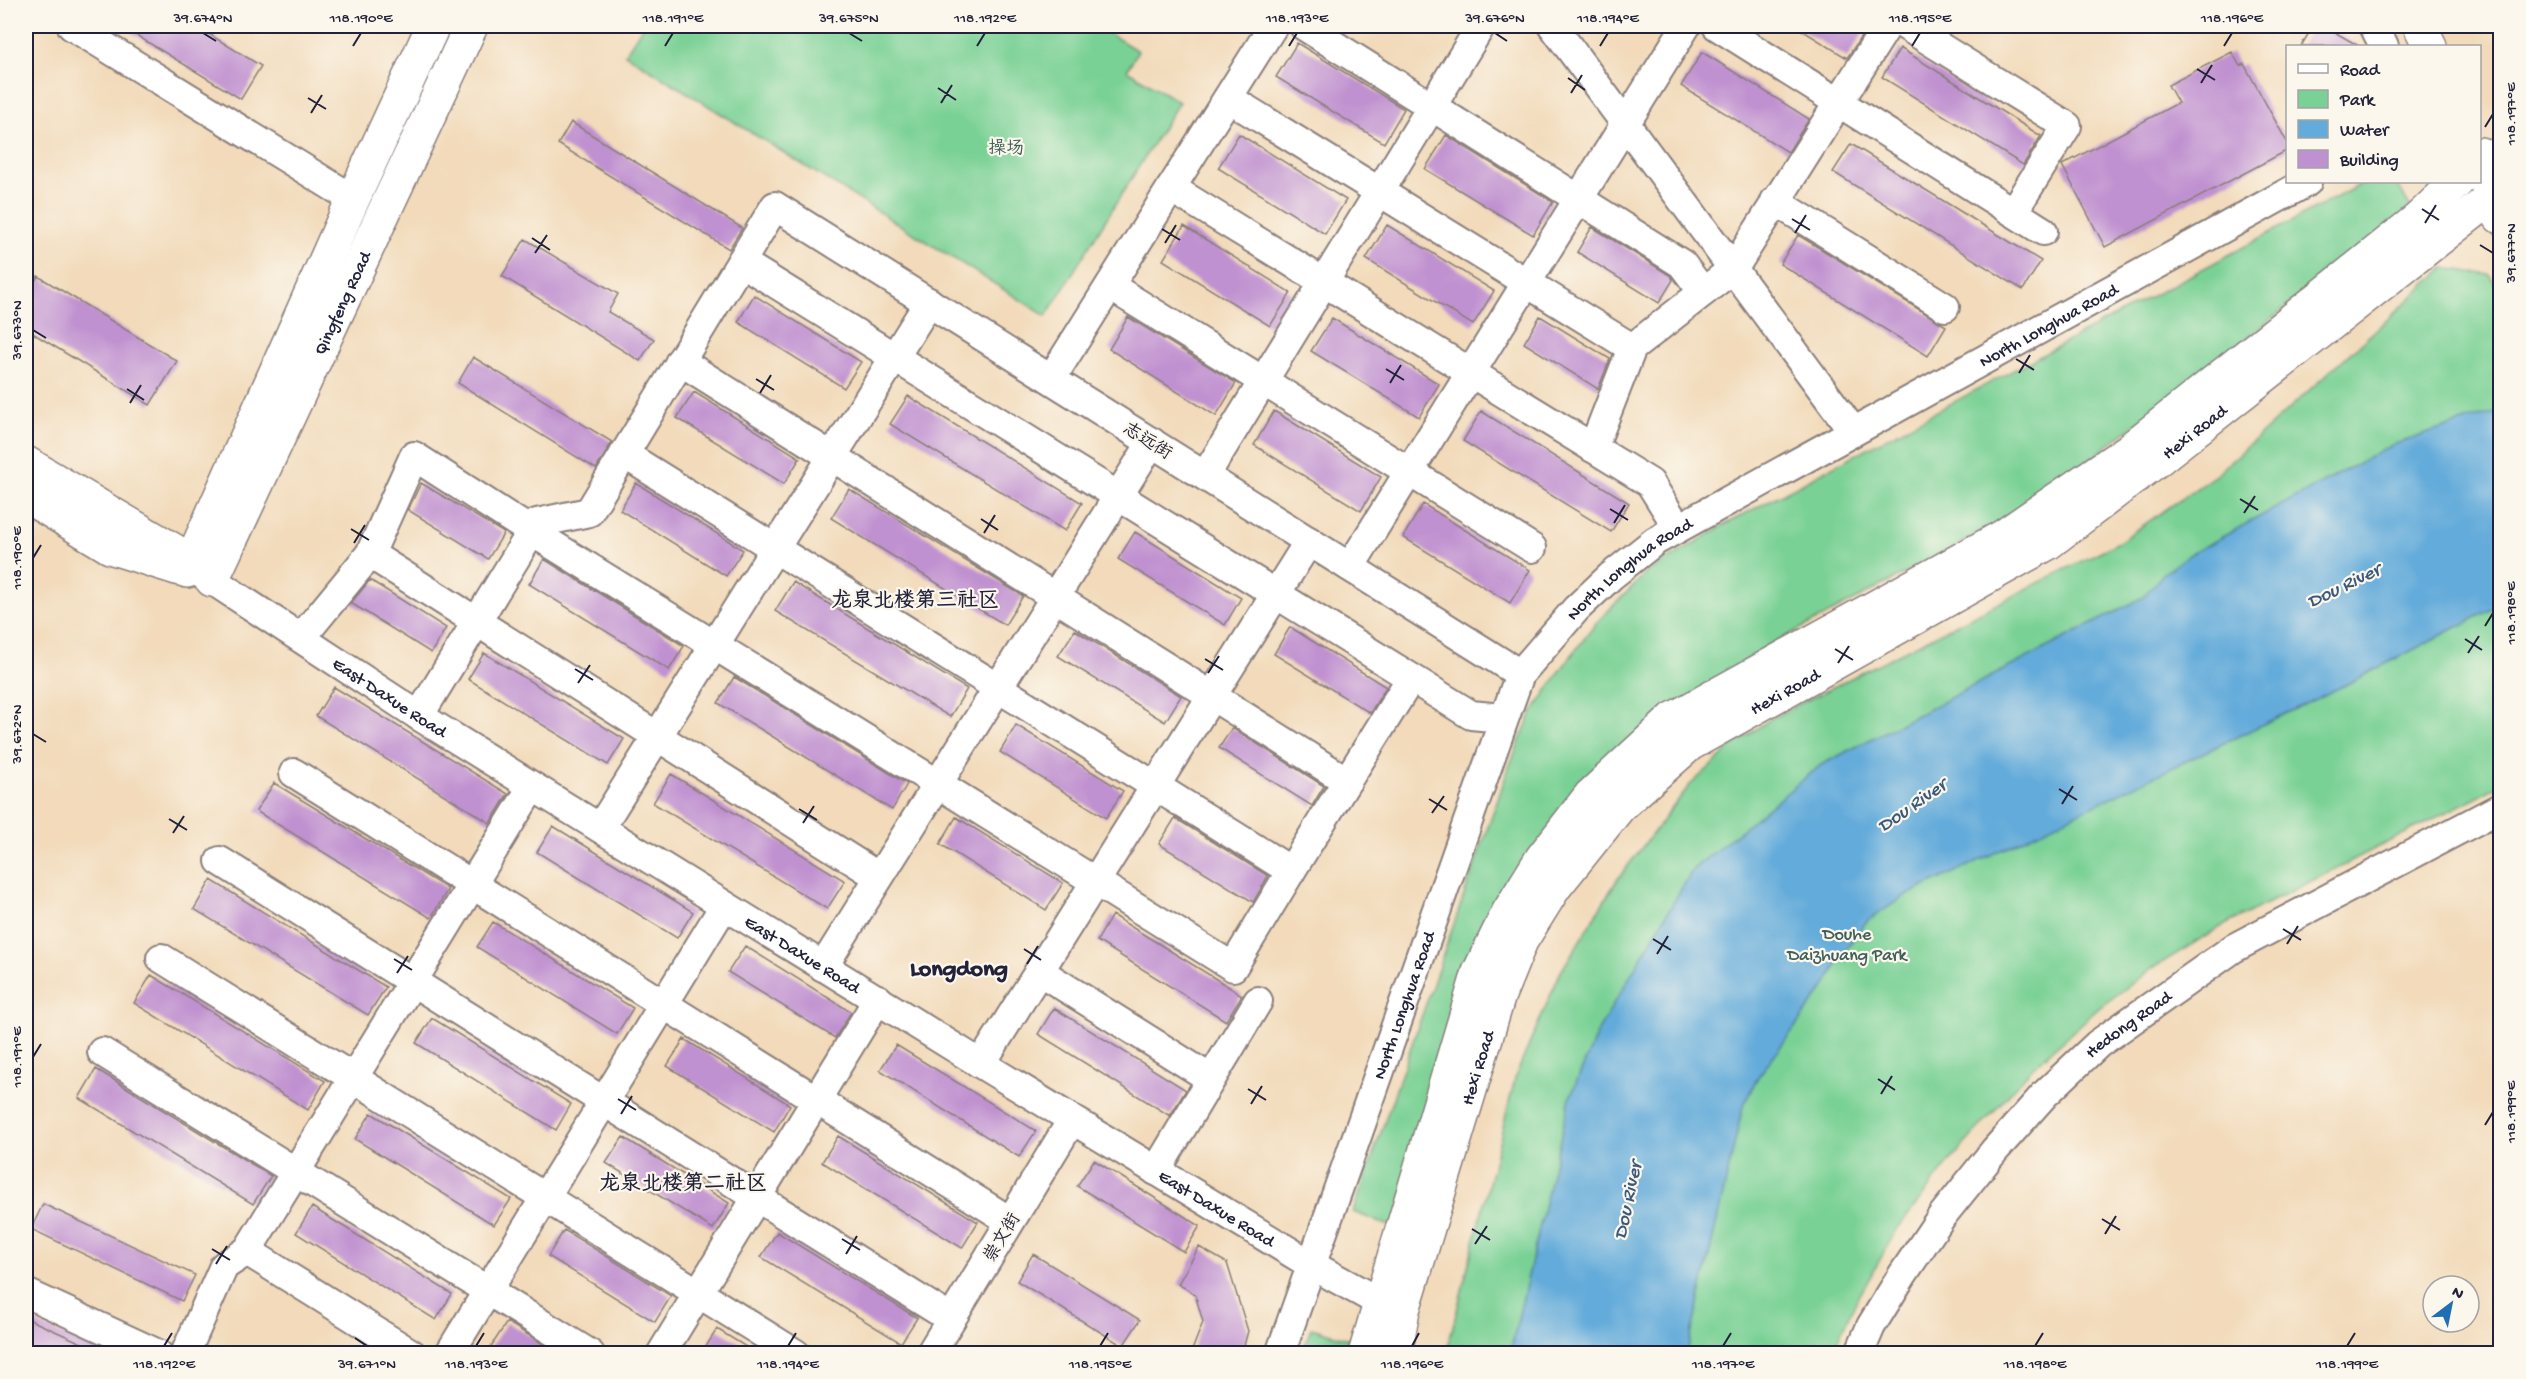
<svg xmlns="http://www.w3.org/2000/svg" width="2526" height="1379" font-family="'Gochi Hand','LXGW WenKai TC',sans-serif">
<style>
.green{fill:#7ad195;stroke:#4e7a68;stroke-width:1.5}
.water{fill:#63abda;stroke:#42668a;stroke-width:1.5}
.building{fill:#c091d0}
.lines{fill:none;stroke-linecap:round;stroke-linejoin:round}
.minor-casing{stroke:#8a7e7a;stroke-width:32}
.major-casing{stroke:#8a7e7a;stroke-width:36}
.minor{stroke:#fff;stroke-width:28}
.major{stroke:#fff;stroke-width:33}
.ticks{fill:none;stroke:#22223b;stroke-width:2}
.labels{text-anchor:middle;stroke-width:4.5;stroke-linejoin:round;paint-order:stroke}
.park-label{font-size:18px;fill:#415f5a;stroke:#fbf7ec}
.street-label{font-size:18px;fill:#22223b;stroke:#fbf7ec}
.water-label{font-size:20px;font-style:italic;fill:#3c597b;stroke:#fbf7ec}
.quarter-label{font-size:21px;font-weight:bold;fill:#22223b;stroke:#fbf7ec}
.district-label{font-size:24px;font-weight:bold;fill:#22223b;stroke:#fbf7ec}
.neatline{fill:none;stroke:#22223b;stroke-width:2}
.ticks-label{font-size:15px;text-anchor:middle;fill:#22223b}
</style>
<rect width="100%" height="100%" fill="#fbf7ec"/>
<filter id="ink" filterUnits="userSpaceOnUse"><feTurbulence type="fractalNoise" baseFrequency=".0167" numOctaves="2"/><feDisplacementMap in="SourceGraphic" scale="12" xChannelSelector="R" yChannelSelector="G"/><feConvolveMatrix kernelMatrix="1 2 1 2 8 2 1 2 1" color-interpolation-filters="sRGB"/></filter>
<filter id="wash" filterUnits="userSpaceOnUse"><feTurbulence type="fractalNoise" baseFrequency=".008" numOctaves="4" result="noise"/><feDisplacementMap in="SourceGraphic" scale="24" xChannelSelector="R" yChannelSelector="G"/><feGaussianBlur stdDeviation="1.35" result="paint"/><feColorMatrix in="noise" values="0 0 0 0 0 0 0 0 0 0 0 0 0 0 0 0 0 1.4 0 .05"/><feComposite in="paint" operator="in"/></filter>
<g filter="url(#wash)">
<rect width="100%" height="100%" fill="#f2daba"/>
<path class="green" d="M643,26h454l41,25 -11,19 52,32 -133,214 -421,-262z
M2365,182h30l17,28 -389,301 -255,135 -139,96 -234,486 -42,-16 156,-445 21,-51 30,-45 36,-48 50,-50 78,-48z
M2444,268l46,7 10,19v491l-283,144 -64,39 -54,40 -69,62 -79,90 -53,68 -45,79 -21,46 -386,1 70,-279 44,-102 57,-93 72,-94 43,-39 38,-28 349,-177 98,-68z
M1311,1328l48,14 9,12h-66z"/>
<path class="water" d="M2500,410v195l-155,80 -440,211 -39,26 -25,34 -16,31 -67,90 -15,29 -56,247h-177l60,-256 29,-68 94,-160 128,-104 321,-167 22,-25 23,-17 205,-111z"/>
<g id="blocks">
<path class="building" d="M121,26h75l65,40 -20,33z
M1795,26h73l-21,32z
M2313,26h11l35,20h-58z
M1297,43l107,66 -20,34 -108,-66z
M1900,48l141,88 -18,29 -141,-88z
M1702,52l107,67 -21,33 -107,-66z
M2232,52l8,14 4,-2 44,80v6l-183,97 -43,-82 116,-62 -10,-18z
M571,122l171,106 -13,21 -171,-105z
M1239,134l107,66 -21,34 -107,-66z
M1446,135l107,67 -20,33 -108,-66z
M1851,144l190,117 -18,29 -190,-118z
M1387,225l107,66 -21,34 -107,-66z
M1184,226l107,67 -21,33 -107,-66z
M1592,227l79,49 2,4 -14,23 -82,-51z
M1798,235l148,91 -18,30 -148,-92z
M525,239l93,55 -10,18 46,27 -14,22 -138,-85z
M38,276l139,85 -27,44 -124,-76v-32z
M754,295l107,67 -17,26 -106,-66z
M1540,316l70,43 -12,30 -74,-46z
M1128,317l108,66 -20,33 -107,-67z
M1332,318l107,66 -20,33 -108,-66z
M473,357l139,85 -16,27 -138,-86z
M694,392l106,66 -16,26 -107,-66z
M908,396l174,107 -17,28 -175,-107z
M1274,411l107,66 -20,34 -107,-66z
M1481,411l148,92 -18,29 -148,-91z
M421,483l83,50 -16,26 -80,-49z
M636,483l107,67 -17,26 -106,-66z
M849,489l174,107 -18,29 -174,-107z
M1423,504l107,66 -20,33 -107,-66z
M1135,532l106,66 -16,27 -107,-66z
M544,559l140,87 -15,24 -140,-86z
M370,580l76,48 -15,25 -80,-50z
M793,582l174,107 -17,28 -175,-106z
M1290,627l96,60 -16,26 -96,-59z
M1075,630l106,66 -16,26 -107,-66z
M484,653l140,86 -16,26 -140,-86z
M734,677l173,107 -15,26 -174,-107z
M334,687l174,107 -18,29 -174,-107z
M1016,725l107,66 -17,27 -106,-66z
M1232,728l92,58 -12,20 -93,-58z
M671,774l174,107 -18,28 -174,-106z
M274,783l174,106 -17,29 -175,-107z
M956,817l107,66 -17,27 -106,-66z
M1175,818l93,58 -15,26 -94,-58z
M553,826l140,86 -16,26 -140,-86z
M211,880l175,107 -18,28 -174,-106z
M1112,915l130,80 -16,26 -129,-80z
M493,922l140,86 -16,26 -140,-87z
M745,946l106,66 -16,26 -107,-66z
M151,975l174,106 -17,29 -174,-107z
M1054,1008l132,82 -16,26 -132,-82z
M432,1018l139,86 -15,26 -140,-87z
M684,1039l106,66 -16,27 -107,-66z
M896,1045l140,86 -17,26 -139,-87z
M96,1069l175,107 -18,28 -174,-106z
M371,1113l140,86 -17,26 -139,-86z
M838,1136l140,86 -16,26 -140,-86z
M623,1137l106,66 -16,26 -107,-66z
M1094,1160l106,66 -16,26 -107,-66z
M43,1204l152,71 -13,26 -151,-72z
M312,1207l140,87 -16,26 -140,-87z
M564,1230l107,66 -16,26 -107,-66z
M777,1232l140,86 -16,25 -140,-86z
M1199,1247l28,16 21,68 -6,22h-51l12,-31 -8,-28 -17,-10z
M1033,1254l107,66 -17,26 -106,-65z
M26,1318l78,35h-68l-10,-4z
M507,1322l51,31h-58l-10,-5z
M717,1329l39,24h-54z"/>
</g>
</g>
<g filter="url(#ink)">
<use href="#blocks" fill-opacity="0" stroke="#8a7e7a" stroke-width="1.5"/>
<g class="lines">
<g class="minor-casing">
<g id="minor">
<path d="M72,26l281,173"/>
<path d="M1304,26l378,238 21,28"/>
<path d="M1553,26l300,405"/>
<path d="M1717,26l326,205"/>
<path d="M1906,26l161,100 -54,86"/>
<path d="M2374,26l10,20"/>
<path d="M1228,98l404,250"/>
<path d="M1171,188l479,295 28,45"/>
<path d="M1775,201l170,106"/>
<path d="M741,262l730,453 31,3"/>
<path d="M1110,286l422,262"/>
<path d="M680,361l667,420"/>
<path d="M1051,379l222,-353"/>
<path d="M1593,448l39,-100 102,-80 153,-242"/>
<path d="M624,454l667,417 120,-193"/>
<path d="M1205,476l276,-450"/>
<path d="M370,554l509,323"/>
<path d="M1350,567l336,-541"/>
<path id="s1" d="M212,580l207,136 562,348 329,200 69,38 22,7"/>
<path d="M301,638l69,-84 44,-98 118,76 701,435 58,-96"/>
<path d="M419,716l118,-193 52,-11 186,-306 745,468"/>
<path d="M294,773l716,448"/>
<path d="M600,828l329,-526"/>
<path d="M220,861l731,458"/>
<path d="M161,958l635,396"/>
<path d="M823,967l329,-525"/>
<path d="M1039,971l172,108"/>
<path d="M102,1052l488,302"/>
<path d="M981,1064l328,-523"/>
<path d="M1156,1171l102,-170"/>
<path d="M247,1251l165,103"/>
<path d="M26,1293l132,61"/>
<path d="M185,1354l39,-88 23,-15 285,-464"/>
<path d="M449,1354l275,-448"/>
<path d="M661,1354l217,-355"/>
<path d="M930,1354l142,-234"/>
<path id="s2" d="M1280,1354l240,-680 56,-65 35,-33 44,-35 652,-359"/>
<path id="s3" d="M1859,1354l12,-28 32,-52 39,-58 53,-66 50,-56 53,-50 136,-96 266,-140"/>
</g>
</g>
<g class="major-casing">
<g id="major">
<path d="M2420,26l10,20"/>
<path d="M2480,154l10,43 10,20"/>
<path d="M26,463l164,97 16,14"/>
<path d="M26,496l84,51 70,22"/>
<path d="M187,571l166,-372 80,-173"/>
<path id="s4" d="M212,580l259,-554"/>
<path d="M1365,1354l114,-382 29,-59 34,-55 48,-62 83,-77 329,-182 127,-87 289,-231 39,-37"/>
<path id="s5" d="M1395,1354l8,-44 96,-315 22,-54 33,-53 66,-82 70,-62 358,-201 108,-82 344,-270"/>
</g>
</g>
<use href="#minor" class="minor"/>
<use href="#major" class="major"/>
</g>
</g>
<path class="ticks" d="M203,33l13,8M849,33l13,8M1495,33l12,8M353,46l8,-13M665,46l8,-13M977,46l8,-13M1289,46l8,-13M1600,46l8,-13M1912,46l8,-13M2224,46l8,-13M2197,69l18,11M1568,78l17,12M2201,83l11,-18M938,88l18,12M1571,93l11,-18M308,98l18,11M941,103l11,-18M311,113l11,-18M2485,127l8,-13M2422,209l17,11M1792,219l18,11M2425,223l11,-18M1162,229l18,11M1795,233l11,-18M532,238l18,12M1165,243l11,-18M2480,245l13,8M535,253l12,-18M33,330l13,8M2016,359l18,11M1386,369l18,11M2019,373l11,-18M756,379l18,11M1390,383l11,-18M127,389l17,11M760,393l11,-18M130,403l11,-18M2240,499l18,11M1610,509l18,11M2244,513l11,-17M981,519l17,11M1614,523l11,-18M351,529l18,11M984,533l11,-18M354,543l11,-18M33,558l8,-13M2485,626l8,-13M2465,639l17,11M1835,649l18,11M2468,653l11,-17M1205,659l18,11M1838,663l11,-17M575,669l18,11M1208,673l11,-17M578,683l12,-18M33,734l13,8M2059,789l18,11M1429,799l18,11M2062,804l11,-18M799,809l18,11M1432,813l12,-17M169,819l18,11M803,823l11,-17M173,833l11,-17M2283,929l18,11M1653,939l18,11M2287,944l11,-18M1024,949l17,11M1657,954l11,-18M394,959l18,11M1027,964l11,-18M397,973l11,-17M33,1057l8,-13M1878,1079l17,11M1248,1089l18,11M1881,1094l11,-18M618,1099l18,11M1251,1104l11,-18M621,1114l11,-18M2485,1125l8,-13M2102,1219l18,11M1472,1229l18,11M2105,1234l11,-18M842,1239l18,11M1475,1244l12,-18M212,1249l18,11M846,1254l11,-18M216,1264l11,-18M355,1338l12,8M164,1346l8,-13M476,1346l8,-13M788,1346l8,-13M1100,1346l8,-13M1412,1346l7,-13M1723,1346l8,-13M2035,1346l8,-13M2347,1346l8,-13"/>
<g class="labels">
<g class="park-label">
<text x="1006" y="153">操场</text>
<text x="1847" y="939">Douhe<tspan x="1847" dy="21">Daizhuang Park</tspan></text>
</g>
<g class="street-label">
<text dy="6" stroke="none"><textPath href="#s4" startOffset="306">Qingfeng Road</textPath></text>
<text dy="6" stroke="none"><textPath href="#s2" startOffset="1360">North Longhua Road</textPath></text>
<text dy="6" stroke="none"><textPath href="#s5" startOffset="1288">Hexi Road</textPath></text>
<text transform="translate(1148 440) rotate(32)" y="6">志远街</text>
<text dy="6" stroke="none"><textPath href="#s2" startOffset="874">North Longhua Road</textPath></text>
<text dy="6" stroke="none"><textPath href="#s5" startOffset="802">Hexi Road</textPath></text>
<text dy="6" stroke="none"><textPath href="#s1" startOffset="213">East Daxue Road</textPath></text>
<text dy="6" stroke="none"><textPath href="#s1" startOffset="699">East Daxue Road</textPath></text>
<text dy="6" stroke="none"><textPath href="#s2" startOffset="370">North Longhua Road</textPath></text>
<text dy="6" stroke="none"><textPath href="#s3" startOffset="430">Hedong Road</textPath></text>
<text dy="6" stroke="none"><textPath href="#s5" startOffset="298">Hexi Road</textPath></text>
<text dy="6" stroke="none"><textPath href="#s1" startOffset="1185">East Daxue Road</textPath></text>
<text transform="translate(1001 1237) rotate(-59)" y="6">崇文街</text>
</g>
<g class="water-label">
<text transform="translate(2343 584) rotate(-26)" y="7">Dou River</text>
<text transform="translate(1911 804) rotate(-35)" y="7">Dou River</text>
<text transform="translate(1626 1200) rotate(-78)" y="7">Dou River</text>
</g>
<g class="quarter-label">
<text x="915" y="606">龙泉北楼第三社区</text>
<text x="683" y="1189">龙泉北楼第二社区</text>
</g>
<g class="district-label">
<text x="959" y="975">Longdong</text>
</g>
</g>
<rect width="2526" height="1379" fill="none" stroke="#fbf7ec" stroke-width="66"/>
<rect x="2286" y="45" width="195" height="138" fill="#fbf7ec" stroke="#a4a2a5" stroke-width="1.5"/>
<rect x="2298" y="64" width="30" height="9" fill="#ffffff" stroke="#a4a2a5" stroke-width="1.5"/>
<text x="2340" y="75" font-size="18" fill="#22223b">Road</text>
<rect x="2298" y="90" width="30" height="18" fill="#7ad195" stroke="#a4a2a5" stroke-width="1.5"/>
<text x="2340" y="105" font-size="18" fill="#22223b">Park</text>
<rect x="2298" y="120" width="30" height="18" fill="#63abda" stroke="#a4a2a5" stroke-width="1.5"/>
<text x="2340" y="135" font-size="18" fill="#22223b">Water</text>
<rect x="2298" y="150" width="30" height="18" fill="#c091d0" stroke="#a4a2a5" stroke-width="1.5"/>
<text x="2340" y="165" font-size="18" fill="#22223b">Building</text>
<g transform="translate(2451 1304) rotate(32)"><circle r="28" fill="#fbf7ec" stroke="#a4a2a5" stroke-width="1.5"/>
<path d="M0-4.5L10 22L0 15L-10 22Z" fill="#1f6fb2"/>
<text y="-9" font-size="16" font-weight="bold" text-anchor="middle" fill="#22223b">N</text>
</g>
<rect x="33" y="33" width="2460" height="1313" class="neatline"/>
<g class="ticks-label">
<text x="203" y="22">39.674°N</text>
<text x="361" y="22">118.190°E</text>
<text x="673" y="22">118.191°E</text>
<text x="849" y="22">39.675°N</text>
<text x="985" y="22">118.192°E</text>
<text x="1297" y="22">118.193°E</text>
<text x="1495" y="22">39.676°N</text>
<text x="1608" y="22">118.194°E</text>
<text x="1920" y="22">118.195°E</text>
<text x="2232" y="22">118.196°E</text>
<text transform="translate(2510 114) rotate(-90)" y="5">118.197°E</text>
<text transform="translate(2510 253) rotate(-90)" y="5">39.677°N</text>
<text transform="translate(16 330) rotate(-90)" y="5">39.673°N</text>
<text transform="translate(16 558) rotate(-90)" y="5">118.190°E</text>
<text transform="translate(2510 613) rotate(-90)" y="5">118.198°E</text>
<text transform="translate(16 734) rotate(-90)" y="5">39.672°N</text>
<text transform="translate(16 1057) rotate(-90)" y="5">118.191°E</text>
<text transform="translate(2510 1112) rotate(-90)" y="5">118.199°E</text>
<text x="164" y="1368">118.192°E</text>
<text x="367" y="1368">39.671°N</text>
<text x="476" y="1368">118.193°E</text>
<text x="788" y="1368">118.194°E</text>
<text x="1100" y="1368">118.195°E</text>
<text x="1412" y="1368">118.196°E</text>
<text x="1723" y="1368">118.197°E</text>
<text x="2035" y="1368">118.198°E</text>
<text x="2347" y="1368">118.199°E</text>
</g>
</svg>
